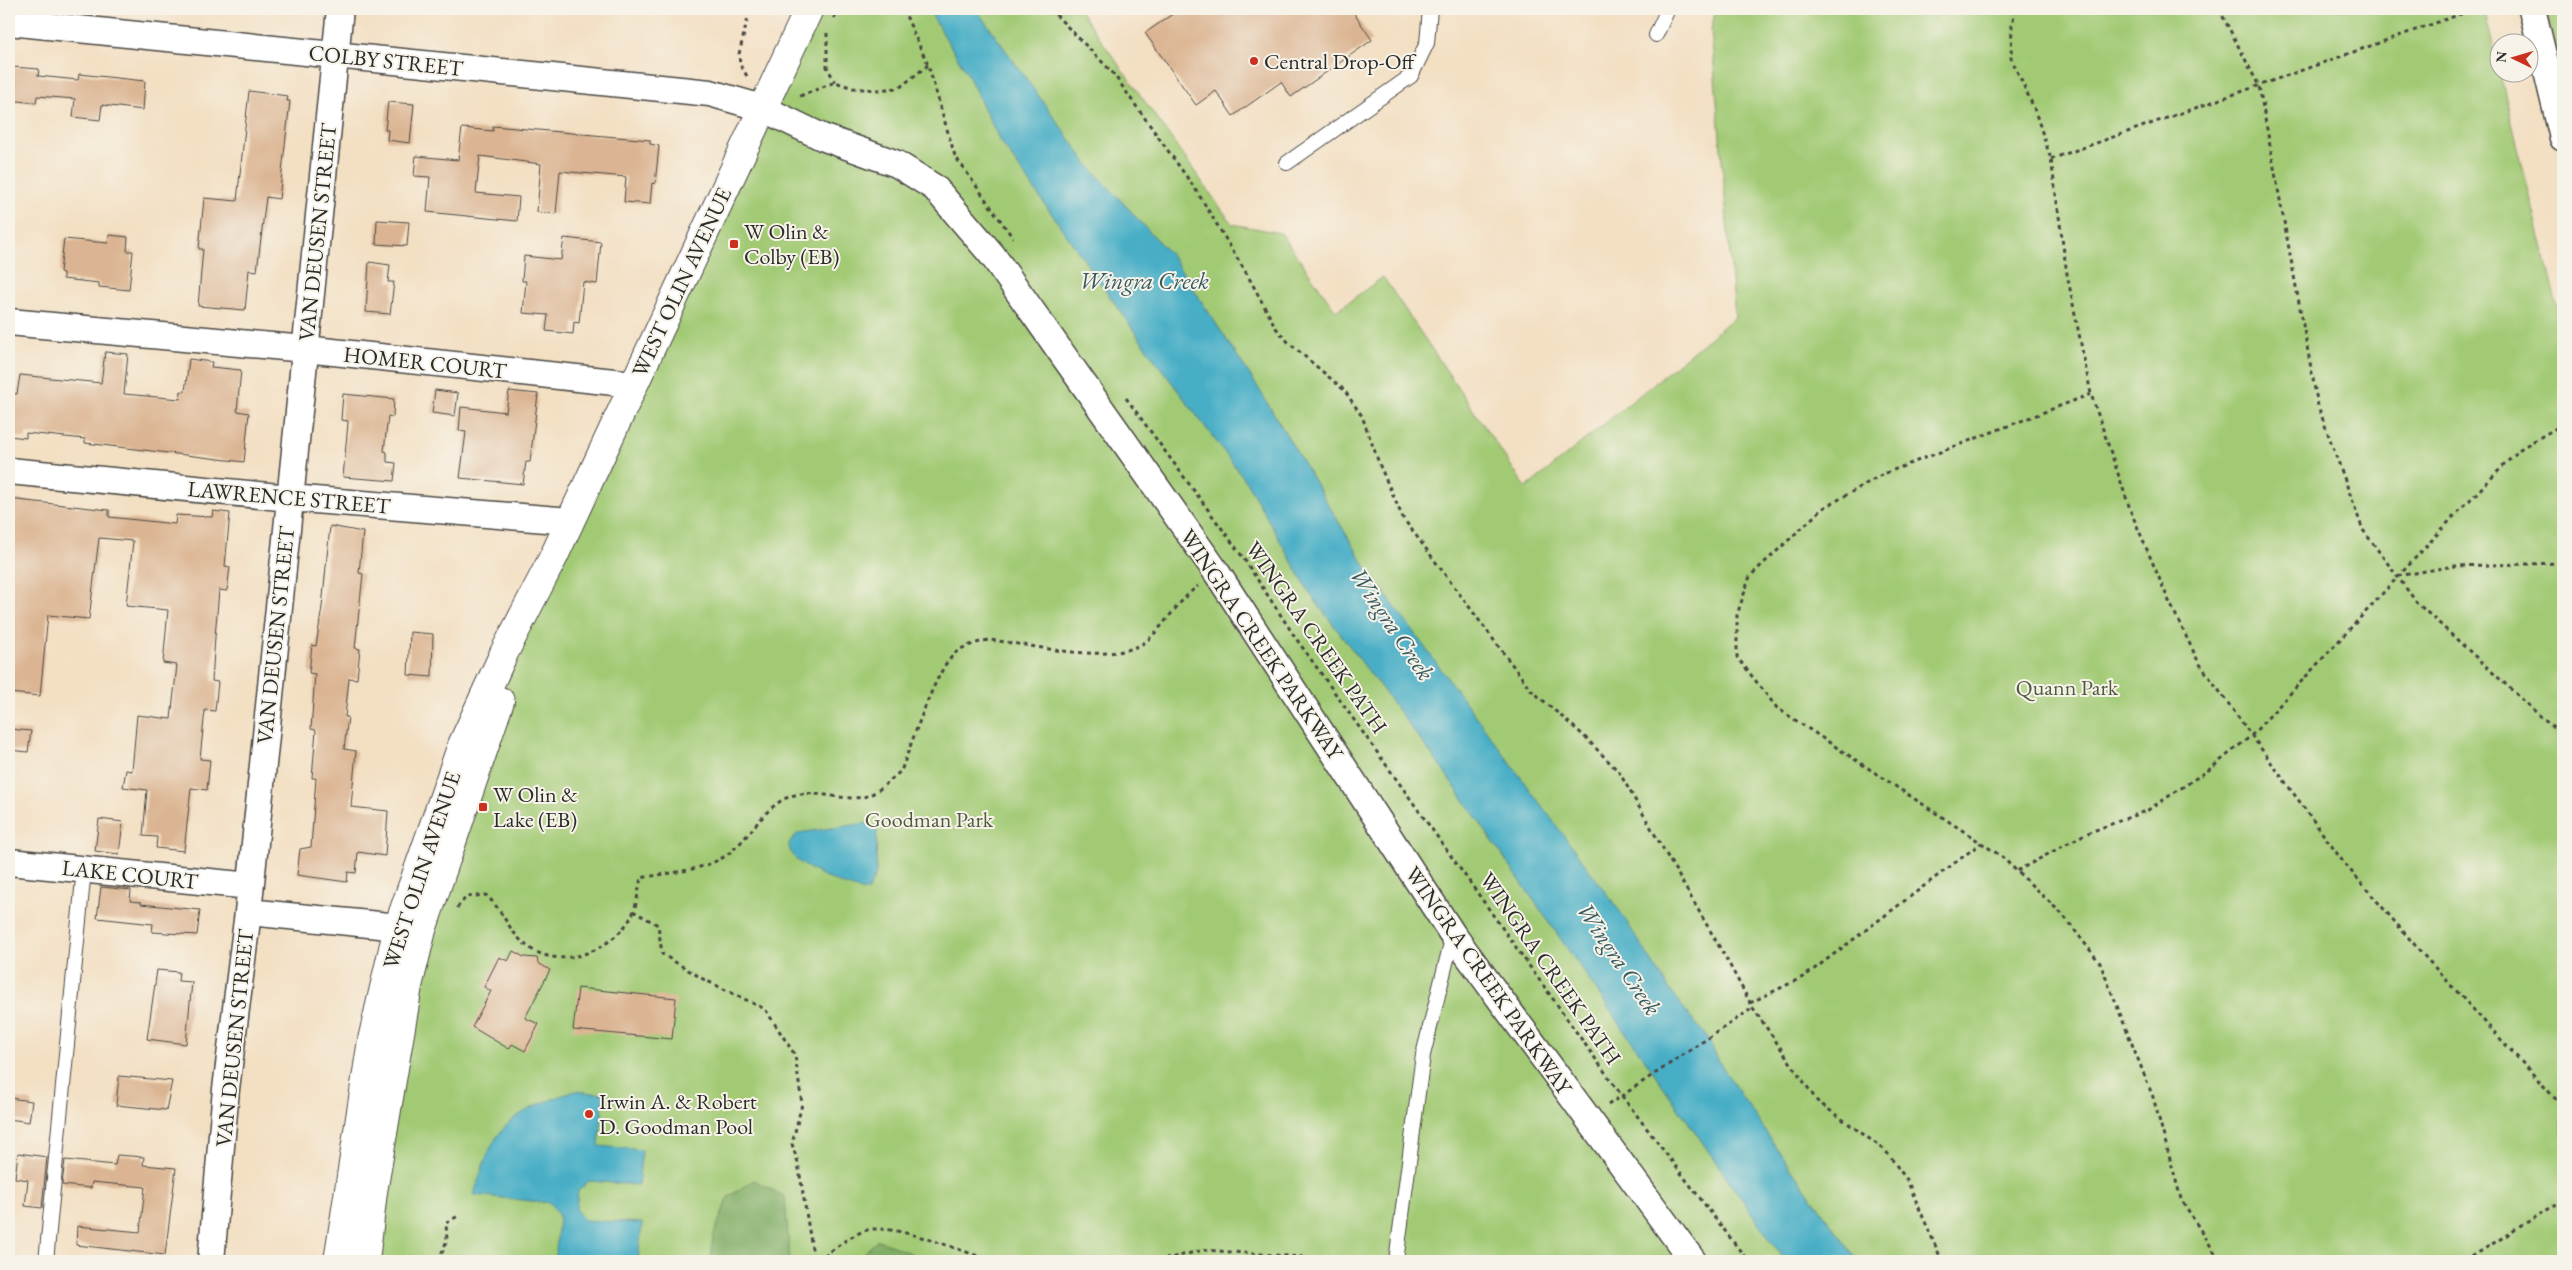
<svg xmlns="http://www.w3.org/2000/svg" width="2572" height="1270" font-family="'EB Garamond',serif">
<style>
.green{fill:#a2ca75;stroke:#667a50}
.forest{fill:#81ae66;stroke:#566c48}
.water{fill:#47aec6;stroke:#396c78}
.building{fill:#dbb593}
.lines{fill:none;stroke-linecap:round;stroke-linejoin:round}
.lane-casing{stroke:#494642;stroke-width:16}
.street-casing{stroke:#494642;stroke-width:29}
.secondary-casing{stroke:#494642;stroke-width:30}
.path{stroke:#494642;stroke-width:3;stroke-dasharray:4 4;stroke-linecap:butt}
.lane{stroke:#fff;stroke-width:14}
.street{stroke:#fff;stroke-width:26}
.secondary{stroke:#fff;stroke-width:28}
.poi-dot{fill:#c8321e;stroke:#f7f3e8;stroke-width:2}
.labels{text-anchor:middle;stroke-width:4;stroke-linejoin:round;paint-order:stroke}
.street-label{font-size:22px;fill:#2b2b2b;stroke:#f7f3e8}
.poi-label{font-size:22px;fill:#2b2b2b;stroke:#f7f3e8;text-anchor:start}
.park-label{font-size:22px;fill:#4f5b41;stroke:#f7f3e8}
.water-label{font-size:24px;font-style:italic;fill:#355961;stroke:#f7f3e8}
</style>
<rect width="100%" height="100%" fill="#f7f3e8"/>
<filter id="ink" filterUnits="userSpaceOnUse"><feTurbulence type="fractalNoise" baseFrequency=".02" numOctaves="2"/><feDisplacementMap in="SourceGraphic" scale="10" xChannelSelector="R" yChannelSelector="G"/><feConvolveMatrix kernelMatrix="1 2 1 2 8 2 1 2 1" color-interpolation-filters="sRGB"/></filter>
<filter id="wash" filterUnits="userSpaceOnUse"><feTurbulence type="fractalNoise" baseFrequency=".0096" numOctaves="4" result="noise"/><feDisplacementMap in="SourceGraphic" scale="20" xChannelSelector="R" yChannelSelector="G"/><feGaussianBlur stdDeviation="1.12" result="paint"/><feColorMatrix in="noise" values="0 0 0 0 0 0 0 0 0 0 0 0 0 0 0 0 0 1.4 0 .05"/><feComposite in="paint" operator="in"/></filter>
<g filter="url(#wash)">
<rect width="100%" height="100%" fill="#f3dfc2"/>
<path class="green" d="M809,9h119l39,64 32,66 150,213 97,129 65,114 130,172 344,494h-1420l43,-275 89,-276 57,-154z
M976,9h103l153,215 49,9 55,78 47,-34 143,211 209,-171 -24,-287 5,-21h768l72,293 7,19v940h-705l-70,-96 -66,-98 -16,-31 -33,-41 -306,-426 -110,-183 -86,-131 -82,-89z
M2545,9h18v65z"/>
<path class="forest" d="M754,1180l31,17 5,64h-79l2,-24 15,-40z
M878,1240l52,21h-75z"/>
<path class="water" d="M928,9h48l113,157 82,89 86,131 110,183 254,344 52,82 33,41 16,31 66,98 70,96h-73l-344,-494 -130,-172 -65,-114 -97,-129 -150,-213 -32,-66z
M867,823l10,5 -1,45 -8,18c-15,0 -59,-20 -71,-31 -6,-6 -8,-10 -8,-17l9,-10z
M575,1091l29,3 -5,52 43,4 -4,35 -49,-4 -11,10 -2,19 8,10 58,3 -4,38h-83l4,-45 -9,-13 -76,-8c19,-69 33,-81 101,-104z"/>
<g id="blocks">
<path class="building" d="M1180,9h171l21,31 -81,57 -10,-15 -48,34 -17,-25 -20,14 -51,-72z
M12,67l27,2 -1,7 40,4 1,-6 66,7 -2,29 -41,-5 -2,15 -27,-3 2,-18 -38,-3 -1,7 -27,-3z
M249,91l39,5 -1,5h3l-11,98 -13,-2 -9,74 -8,-1 -4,40 -47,-4 5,-57h-4l5,-51 33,3z
M388,102l26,2 -4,39 -23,-3 1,-10h-3z
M493,126l157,14v4l9,2 -4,38 -3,-1 -2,21 -26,-2 2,-25 -66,-6 -4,43 -19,-2 4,-48 -61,-8 -4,37 43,4 -2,24 -90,-9 3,-35 -16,-1 2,-20 42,4 4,-32 31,3z
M377,220l32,2 -2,24 -31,-2z
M109,235l19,2 -1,14h6l-4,39 -30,-3v-4l-36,-4v-6l-3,-1 4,-33 44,4z
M564,238l37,4 -4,42 -14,-2 -4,41 -5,-1 -1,12 -27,-3 2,-16 -25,-2 3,-32h-4l2,-25 37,4z
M369,262l21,3 -2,17h6l-4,32 -24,-2z
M105,352l23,2 -4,40 56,5 1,-8 4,1 4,-33 23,3 -1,5 30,3 -4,41 12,2 -5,49 -159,-19v-4l-59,-6v5l-17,-2v-43l8,1 3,-19 81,8z
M435,390l23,3 -3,23 -23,-3z
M509,391l29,3 -8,68h-4l-3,22 -63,-6 6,-46 -7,-1 2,-24 45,5z
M343,394l51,5 -1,18 -5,-1 -4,35 3,1v10l9,1 -2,18 -51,-4 5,-54v-2l-7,-1z
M9,499l100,11v7l66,7 1,-9 36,2 1,-6 17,2 -5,53 5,1 -3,24 -8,-1 -4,47 -3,44 6,1 -3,29 -10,-1 -5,49 10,1 -3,30 -16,-2 -7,63 -28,-3 1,-11 -14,-1 4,-46 -24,-3 3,-17 6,1 5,-56 34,4 6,-54 -14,-2 5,-53 -42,-4 7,-65 -34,-3 -10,81 -41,-4 -8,81 -31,-3z
M330,526l33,6 -4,41 4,1 -8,74 5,1 -3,30 -8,-1 -4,39h3l-4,32 12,2 -5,56 37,4 -3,45 -27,-4 -2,21 -8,-1 -1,10 -50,-7 3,-26 11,-2 5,-69h-4l4,-48 -5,-1 4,-55 -6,-1 3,-28 4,1 6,-39z
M410,632l23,2 -1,43 -24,-2z
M9,729l22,2 -3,21 -19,-2z
M99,819l24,3 -4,32 -24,-3z
M101,887l30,3 -1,11 11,1v2l59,6 -3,25 -45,-3 1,-8 -56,-6z
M513,951l11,6 13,1 1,5 12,7 -25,48 14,6 -14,27 -13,-7 -3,5 -37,-22 19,-36 -7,-4 15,-30 9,4z
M157,970l22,2 -1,9 14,1 -6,62 -39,-5z
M578,988l98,10 -4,41 -99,-9z
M119,1076l53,5 -6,29 -50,-5z
M9,1098l23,3 -3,21 -20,-3z
M18,1153l29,4 -5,51 -17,-2 3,-26 -13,-2z
M117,1155l27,2 -1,8 33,3 -11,87 -89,-10 1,-19 63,6 5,-45 -53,-5 -1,6 -29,-3 3,-25 50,5z"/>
</g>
</g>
<g filter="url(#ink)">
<use href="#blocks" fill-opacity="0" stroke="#494642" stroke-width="1"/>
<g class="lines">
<g class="lane-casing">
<path id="lane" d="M1656,35l12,-26
M1287,163l124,-87 16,-33 3,-34
M46,1261l38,-392
M1396,1261l27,-206 30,-120"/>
</g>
<g class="street-casing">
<path id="street" d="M2532,9l31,129
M9,22l701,71 52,15 60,29 75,27 38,24 58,68 224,317 236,362 240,326
M9,322l296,27 328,35
M9,471l281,27 280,23
M9,862l241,24
M248,912l171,17
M211,1261l15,-172 22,-177 92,-903"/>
</g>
<g class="secondary-casing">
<path id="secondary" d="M338,1261l34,-221 26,-113 64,-182 42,-92 50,-97 255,-547
M365,1261l8,-69 35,-206 14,-56 78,-229"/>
</g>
<path class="path" d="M903,9l25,56 27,91 58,82
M1050,9l62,63 84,118 52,86 28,52 13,15 55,47 18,26 18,50 23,52 128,172 52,45 36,37 108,188 26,48 64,93 68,49 22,30 35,81
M2016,9l-4,14 -1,35 23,50 17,51 16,115 24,120 40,118 37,87 31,64 145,200 83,96 136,148
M2219,9l40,77 59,320 45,124 54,73 146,134
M834,18l4,-9
M827,33v34l8,15
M747,76l-7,-11 -1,-11 11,-45
M800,96l35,-14 18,6 23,2 23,-2 29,-23
M2051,159l424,-150
M2091,394l-208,80 -61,35 -72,67 -13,39v42l40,51 224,148 62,59 37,48 53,134 28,102 39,62
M1126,398l116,158 53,81 327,459 126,165
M2398,576l56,-10 109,-3
M2017,871l68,-37 63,-24 62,-41 41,-33 204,-221 65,-66 43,-25
M457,908l9,-11 20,-2c16,14 23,37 41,51 33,26 83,5 103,-27 7,-11 8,-29 11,-41 29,-6 72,-7 94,-30 19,-17 30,-42 56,-52 24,-8 53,7 76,0 12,-4 24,-17 34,-25 11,-28 33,-97 52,-116 8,-9 24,-12 35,-15 42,3 127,29 161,-1 17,-16 30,-39 49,-53
M633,911l25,14 4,29 41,25 62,30 30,46 7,49 -10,40 6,19 16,98
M1750,1003l55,-27 176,-133
M1608,1105l145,-97
M443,1261l-2,-6 6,-15 -1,-17 12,-7
M818,1261c15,-11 30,-25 49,-31 28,-7 96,22 126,31
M1157,1261l47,-11 154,11
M2465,1261l98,-61"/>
<use href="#lane" class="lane"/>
<use href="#street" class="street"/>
<use href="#secondary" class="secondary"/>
</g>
</g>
<g class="poi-dot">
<circle cx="1254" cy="61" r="5"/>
<rect x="729" y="239" width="10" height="10" rx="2.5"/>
<rect x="478" y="802" width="10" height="10" rx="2.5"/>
<circle cx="589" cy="1114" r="5"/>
</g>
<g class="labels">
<g class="street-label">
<text transform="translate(386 60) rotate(6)" y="8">COLBY STREET</text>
<text transform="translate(317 232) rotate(-84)" y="8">VAN DEUSEN STREET</text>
<text transform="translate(681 282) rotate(-65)" y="8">WEST OLIN AVENUE</text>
<text transform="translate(425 362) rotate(6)" y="8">HOMER COURT</text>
<text transform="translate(289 497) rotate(5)" y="8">LAWRENCE STREET</text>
<text transform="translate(275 635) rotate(-84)" y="8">VAN DEUSEN STREET</text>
<text transform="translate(1317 637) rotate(55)" y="8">WINGRA CREEK PATH</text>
<text transform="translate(1262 644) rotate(56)" y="8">WINGRA CREEK PARKWAY</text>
<text transform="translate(421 870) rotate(-72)" y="8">WEST OLIN AVENUE</text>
<text transform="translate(130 874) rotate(6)" y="8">LAKE COURT</text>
<text transform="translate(1551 968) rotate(55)" y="8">WINGRA CREEK PATH</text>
<text transform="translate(1489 980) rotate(55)" y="8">WINGRA CREEK PARKWAY</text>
<text transform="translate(234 1038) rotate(-84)" y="8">VAN DEUSEN STREET</text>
</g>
<g class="poi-label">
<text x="1264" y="69">Central Drop-Off</text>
<text x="744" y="239">W Olin &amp;<tspan x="744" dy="25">Colby (EB)</tspan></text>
<text x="493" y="802">W Olin &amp;<tspan x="493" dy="25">Lake (EB)</tspan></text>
<text x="599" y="1109">Irwin A. &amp; Robert<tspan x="599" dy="25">D. Goodman Pool</tspan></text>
</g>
<g class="park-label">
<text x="2067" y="695">Quann Park</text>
<text x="929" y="827">Goodman Park</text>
</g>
<g class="water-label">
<text x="1144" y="289">Wingra Creek</text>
<text transform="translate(1392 624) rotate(56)" y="8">Wingra Creek</text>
<text transform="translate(1619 959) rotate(56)" y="8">Wingra Creek</text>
</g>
</g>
<rect width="2572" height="1270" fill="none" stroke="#f7f3e8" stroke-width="30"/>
<g transform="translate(2514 58) rotate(275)"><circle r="24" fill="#f7f3e8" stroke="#a5a39c"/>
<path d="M0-4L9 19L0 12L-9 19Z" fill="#c8321e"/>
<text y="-8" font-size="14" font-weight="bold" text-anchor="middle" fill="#2b2b2b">N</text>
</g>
</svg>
